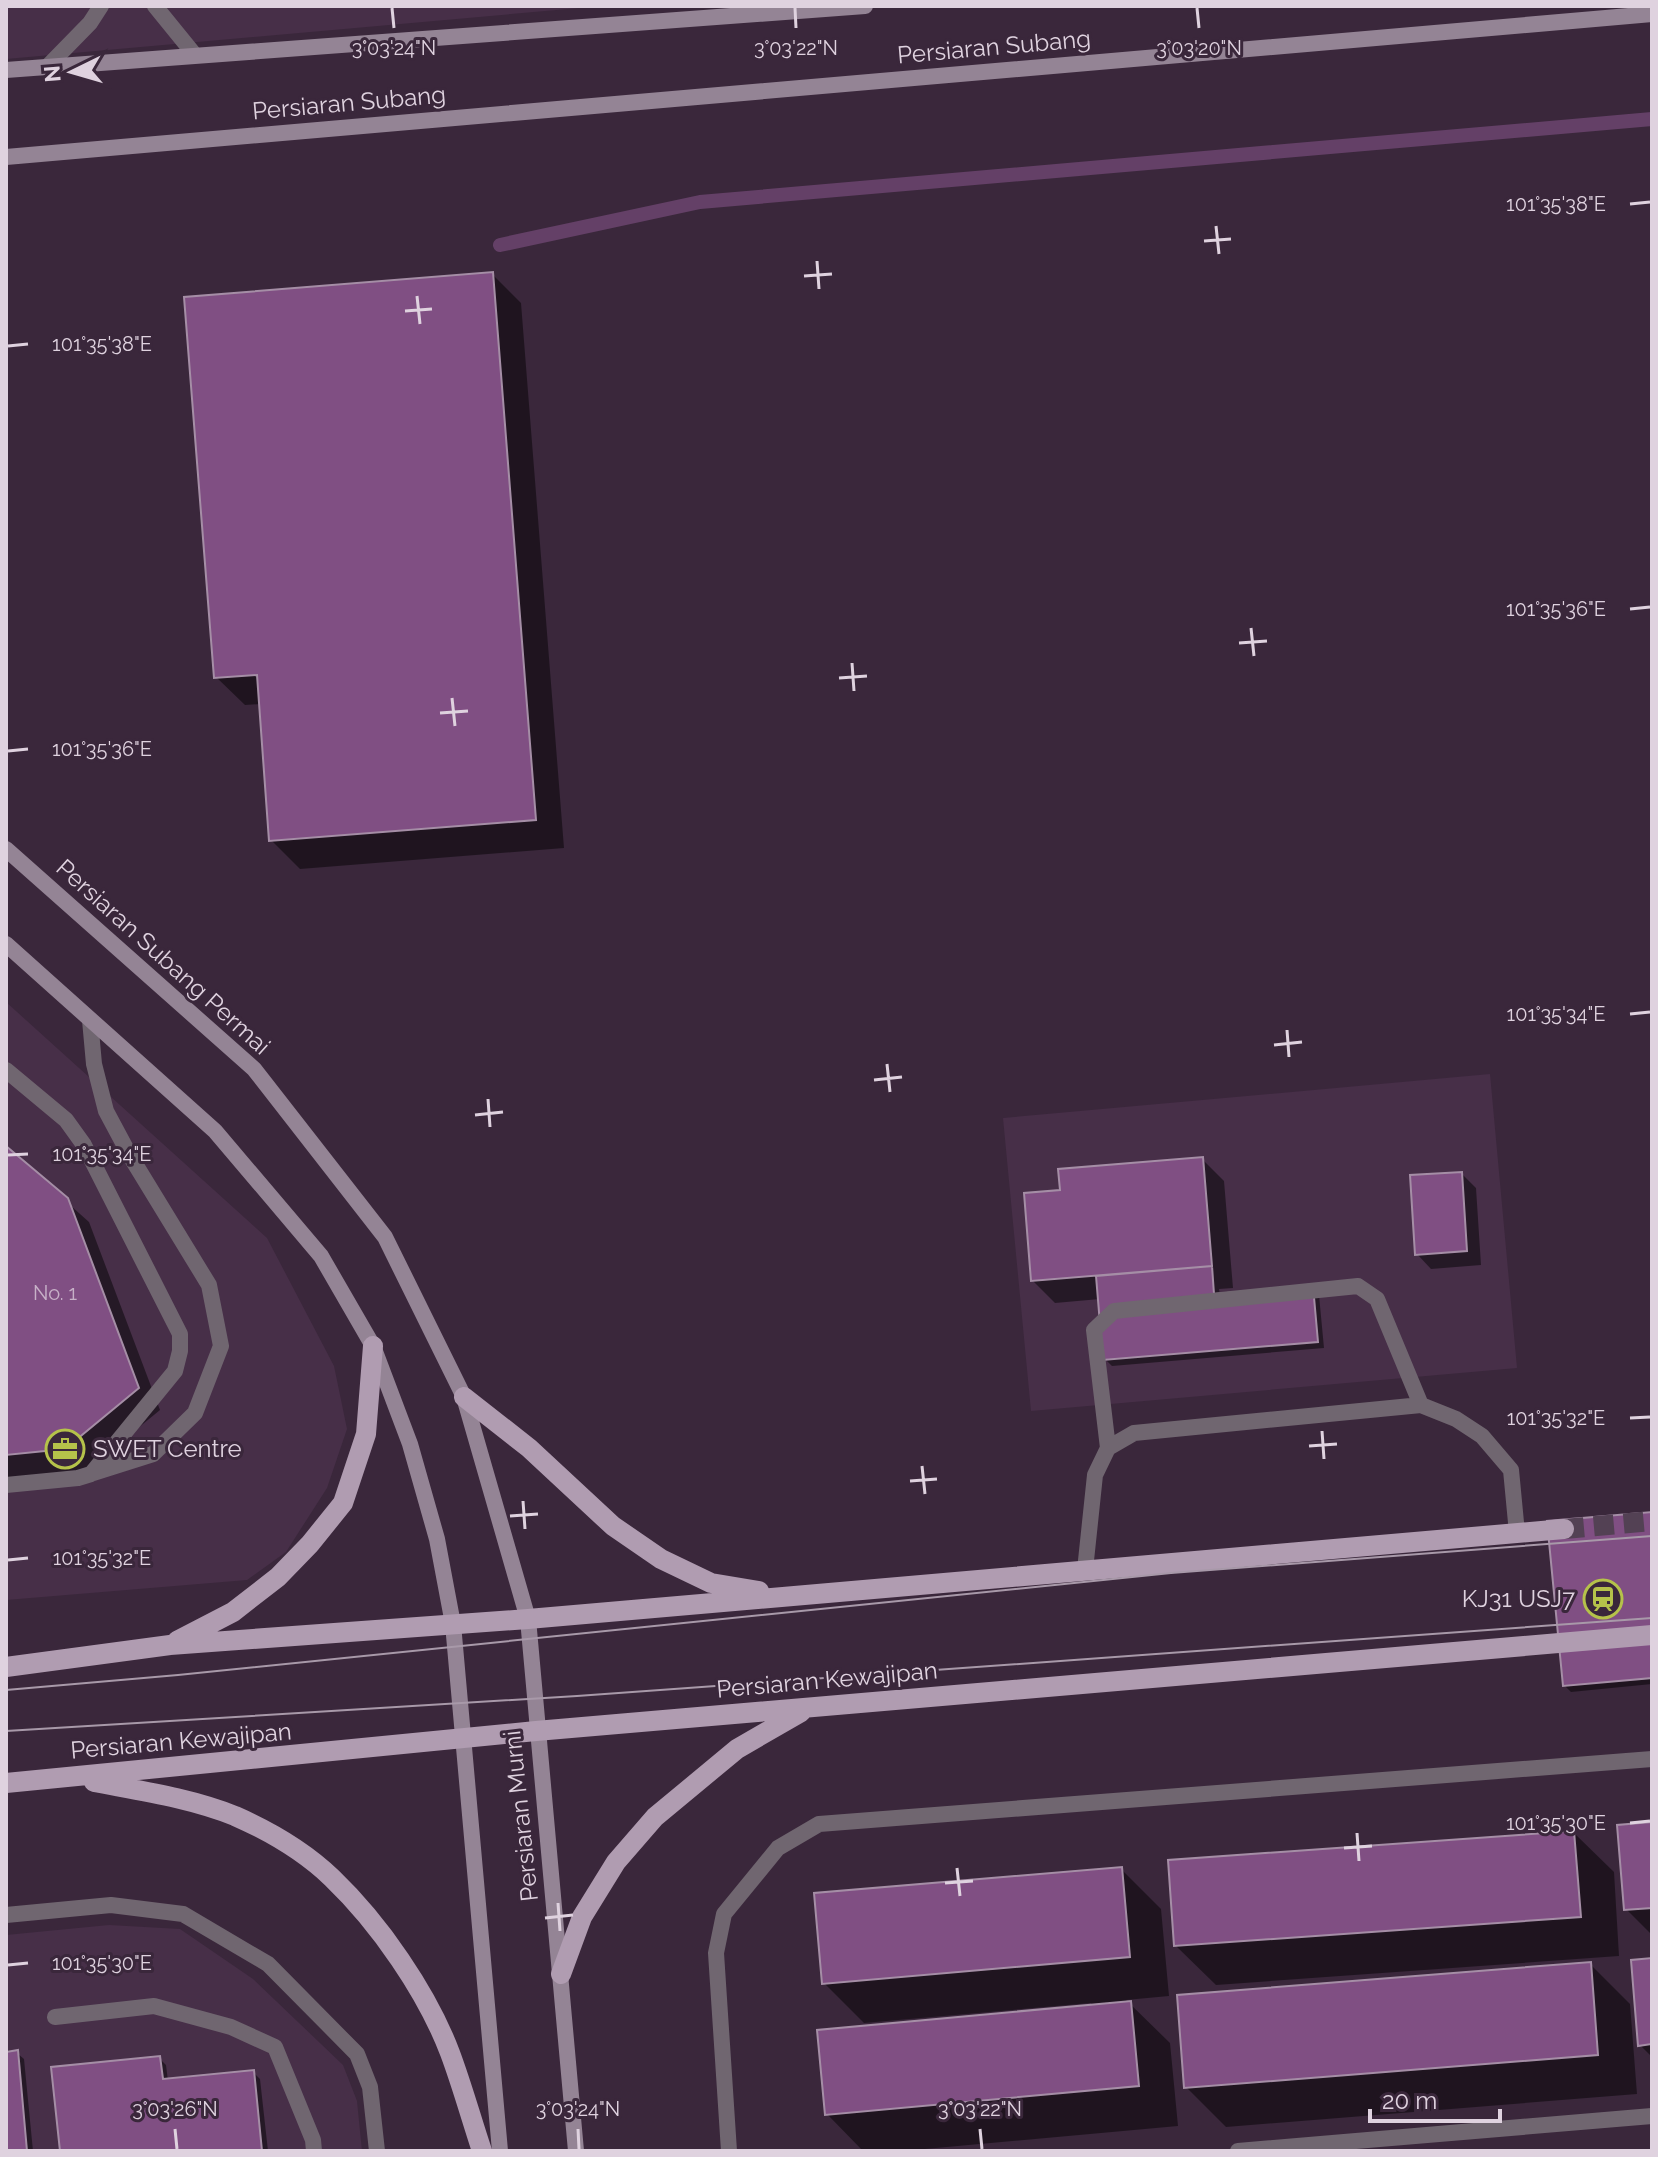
<svg xmlns="http://www.w3.org/2000/svg" width="1658" height="2157" font-family="Raleway,sans-serif">
<style>
.built{fill:#472f48}
.shadow{fill:#0007}
.lines{fill:none;stroke-linecap:round;stroke-linejoin:round}
.stream{stroke:#644067;stroke-width:14}
.building{fill:#804f83;stroke:#a58ea6;stroke-width:2}
.primary-tunnel{stroke:#534154;stroke-width:20;stroke-dasharray:20 10;stroke-linecap:butt}
.lane{stroke:#706670;stroke-width:16}
.street{stroke:#706670;stroke-width:16}
.secondary{stroke:#948495;stroke-width:16}
.primary{stroke:#b09cb1;stroke-width:20}
.tram{stroke:#a899a9;stroke-width:2}
.ticks{fill:none;stroke:#dfd2df;stroke-width:3}
.labels{text-anchor:middle;stroke-width:6;stroke-linejoin:round;paint-order:stroke}
.number-label{font-size:20px;fill:#c7b1c8}
.street-label{font-size:24px;fill:#dfd2df;stroke:#3a273b}
.poi-label{font-size:24px;fill:#dfd2df;stroke:#3a273b;text-anchor:start}
.ticks-label{font-size:20px;text-anchor:middle;fill:#dfd2df;stroke:#3a273b;stroke-width:6;stroke-linejoin:round;paint-order:stroke}
</style>
<rect width="100%" height="100%" fill="#3a273b"/>
<path class="built" d="M6,6h596l-596,53z
M6,1002l261,236 67,128 13,63 -20,59 -41,64 -39,28 -241,20z
M1490,1074l27,294 -486,43 -28,-293z
M109,1925l71,4 73,50 90,86 14,36 5,50h-356v-216z"/>
<path class="shadow" d="M492,274l29,29 43,545 -264,21 -29,-29 -10,-136 -16,1 -29,-28z
M6,1148l83,74 71,188 -73,60 -81,9z
M1202,1159l22,22 9,107 -14,1 1,6h99l5,53 -212,18 -7,-7 -5,-60 -45,4 -22,-22 29,-89z
M1462,1174l14,14 5,77 -50,4 -14,-15z
M1652,1514v170l-81,8 -7,-7z
M1652,1824v111l-26,-26z
M1574,1833l40,39 5,84 -403,29 -40,-39z
M1121,1869l40,40 8,87 -43,4 44,43 8,83 -275,25h-40l-36,-37 265,-107 -1,-4 -227,20 -40,-40z
M1652,1960v97l-12,-12z
M1590,1964l40,40 7,90 -411,33 -40,-40z
M17,2053l7,6 9,92h-27v-97z
M159,2058l7,7 2,16 85,-9 7,7 8,72h-206z"/>
<g class="lines">
<path class="stream" d="M500,245l200,-43 952,-83"/>
</g>
<path class="building" d="M493,272l43,548 -267,21 -12,-166 -43,3 -30,-381z
M6,1146l62,52 71,190 -74,61 -59,6z
M1203,1157l9,109 -181,15 -7,-88 36,-3 -2,-21z
M1462,1172l5,79 -52,4 -5,-80z
M1212,1266l2,28 99,-8 5,56 -215,18 -7,-84z
M1652,1512v166l-89,8 -16,-165z
M1652,1822v86l-28,2 -7,-85z
M1574,1831l7,86 -407,29 -6,-86z
M1122,1867l8,90 -308,27 -8,-91z
M1652,1958v86l-14,2 -7,-86z
M1591,1962l7,93 -414,33 -7,-93z
M1131,2001l8,85 -314,29 -8,-85z
M18,2050l9,101h-21v-99z
M160,2056l3,23 91,-9 8,81h-202l-9,-84z"/>
<g class="lines">
<path class="primary-tunnel" d="M1564,1529l88,-8"/>
<path class="lane" d="M90,1020l4,44 12,47 23,43 80,131 12,61 -26,67 -42,41 -60,19
M6,1070l60,50 18,25 96,189v17l-5,20 -84,103 -13,4 -72,7
M1108,1448l-14,-118 20,-19 244,-25 19,13 44,106
M1085,1570l10,-95 13,-27 26,-15 287,-28 35,14 26,17 29,34 6,63
M55,2017l99,-11 77,21 44,20 38,93 1,11
M729,2151l-13,-198 8,-39 54,-66 41,-24 833,-65
M1238,2151l414,-35"/>
<path class="street" d="M155,6l39,48
M48,66l42,-43 11,-17
M6,1915l105,-10 72,9 85,50 89,90 13,33 7,64"/>
<path class="secondary" d="M6,70l859,-64
M6,157l1646,-143
M6,849l248,220 131,168 79,160 64,222 48,532
M6,944l209,187 106,125 52,90 37,98 27,95 16,85 47,527"/>
<path class="primary" d="M464,1397l65,51 84,78 48,33 50,24 48,8
M177,1641l56,-29 45,-35 32,-33 33,-41 23,-69 7,-88
M6,1667l164,-22 358,-26 1036,-90
M94,1782c47,9 96,16 141,34 34,15 70,36 97,62 47,45 95,114 118,175 12,32 21,65 32,98
M6,1783l530,-52 1116,-96
M561,1974l21,-57 34,-55 39,-45 82,-68 64,-37"/>
<path class="tram" d="M6,1690l172,-15 993,-102 481,-37
M6,1731l571,-35 1075,-78"/>
</g>
<path class="ticks" d="M392,8l2,20M795,8l1,20M1197,8l2,20M1630,204l20,-2M1216,226l3,28M1204,241l27,-2M817,261l2,28M804,276l28,-2M417,296l3,28M405,311l27,-2M8,346l20,-2M1630,609l20,-2M1251,628l3,28M1239,643l28,-2M852,663l2,28M839,678l28,-2M452,698l3,28M440,713l28,-2M8,751l20,-2M1630,1014l20,-2M1287,1030l2,27M1274,1045l28,-3M887,1064l3,28M874,1080l28,-3M488,1099l2,28M475,1115l28,-3M8,1155l20,-1M1630,1418l20,-1M1322,1431l2,28M1309,1446l28,-2M922,1466l3,28M910,1481l27,-2M523,1501l2,28M510,1516l28,-2M8,1560l20,-2M1630,1823l20,-2M1357,1833l2,28M1344,1848l28,-2M957,1868l3,28M945,1883l28,-2M558,1903l2,28M545,1918l28,-3M8,1965l20,-2M175,2129l2,20M578,2129l1,20M980,2129l2,20"/>
<defs>
<g id="office-ring" transform="scale(2)"><circle r="9.5" fill="#3a273b" stroke="#b5c24a" stroke-width="1.5"/><path d="M-6-3h4V-5.5h4V-3h4V5H-6ZM-1-4.5V-3h2v-1.5ZM-6 0V1H6V0Z" fill="#b5c24a"/></g>
<g id="station-ring" transform="scale(2)"><circle r="9.5" fill="#3a273b" stroke="#b5c24a" stroke-width="1.5"/><path d="M-3-6H3Q5-6 5-4V2Q5 4 3 4L4.5 6H3L1.5 4h-3L-3 6H-4.5L-3 4Q-5 4-5 2V-4Q-5-6-3-6ZM-3.5-4v3h7v-3ZM-3.5 1v1.5H-2V1ZM2 1v1.5H3.5V1Z" fill="#b5c24a"/></g>
</defs>
<g fill-rule="evenodd">
<use href="#office-ring" x="65" y="1449"/>
<use href="#station-ring" x="1603" y="1599"/>
</g>
<g class="labels">
<g class="number-label">
<text x="55" y="1300">No. 1</text>
</g>
<g class="street-label">
<text transform="translate(994 47) rotate(-5)" y="8">Persiaran Subang</text>
<text transform="translate(349 103) rotate(-5)" y="8">Persiaran Subang</text>
<text transform="translate(163 957) rotate(42)" y="8">Persiaran Subang Permai</text>
<text transform="translate(827 1680) rotate(-5)" y="8">Persiaran Kewajipan</text>
<text transform="translate(181 1741) rotate(-5)" y="8">Persiaran Kewajipan</text>
<text transform="translate(521 1816) rotate(-96)" y="8">Persiaran Murni</text>
</g>
<g class="poi-label">
<text x="93" y="1457">SWET Centre</text>
<text x="1575" y="1607" text-anchor="end">KJ31 USJ7</text>
</g>
</g>
<g class="ticks-label">
<text x="394" y="55">3°03'24"N</text>
<text x="796" y="55">3°03'22"N</text>
<text x="1199" y="55">3°03'20"N</text>
<text x="1556" y="211">101°35'38"E</text>
<text x="102" y="351">101°35'38"E</text>
<text x="1556" y="616">101°35'36"E</text>
<text x="102" y="756">101°35'36"E</text>
<text x="1556" y="1021">101°35'34"E</text>
<text x="102" y="1161">101°35'34"E</text>
<text x="1556" y="1425">101°35'32"E</text>
<text x="102" y="1565">101°35'32"E</text>
<text x="1556" y="1830">101°35'30"E</text>
<text x="102" y="1970">101°35'30"E</text>
<text x="175" y="2116">3°03'26"N</text>
<text x="578" y="2116">3°03'24"N</text>
<text x="980" y="2116">3°03'22"N</text>
</g>
<rect width="1658" height="2157" fill="none" stroke="#dfd2df" stroke-width="16"/>
<g transform="translate(72 72) rotate(265)" stroke="#3a273b" stroke-width="6" paint-order="stroke">
<path d="M0-6L14 30L0 20L-14 30Z" fill="#dfd2df"/>
<text y="-12" font-size="22" font-weight="bold" text-anchor="middle" fill="#dfd2df">N</text>
</g>
<path d="M1370 2109v12h130v-12" fill="none" stroke="#dfd2df" stroke-width="4"/>
<text x="1382" y="2109" font-size="24" fill="#dfd2df" stroke="#3a273b" stroke-width="6" paint-order="stroke">20 m</text>
</svg>
